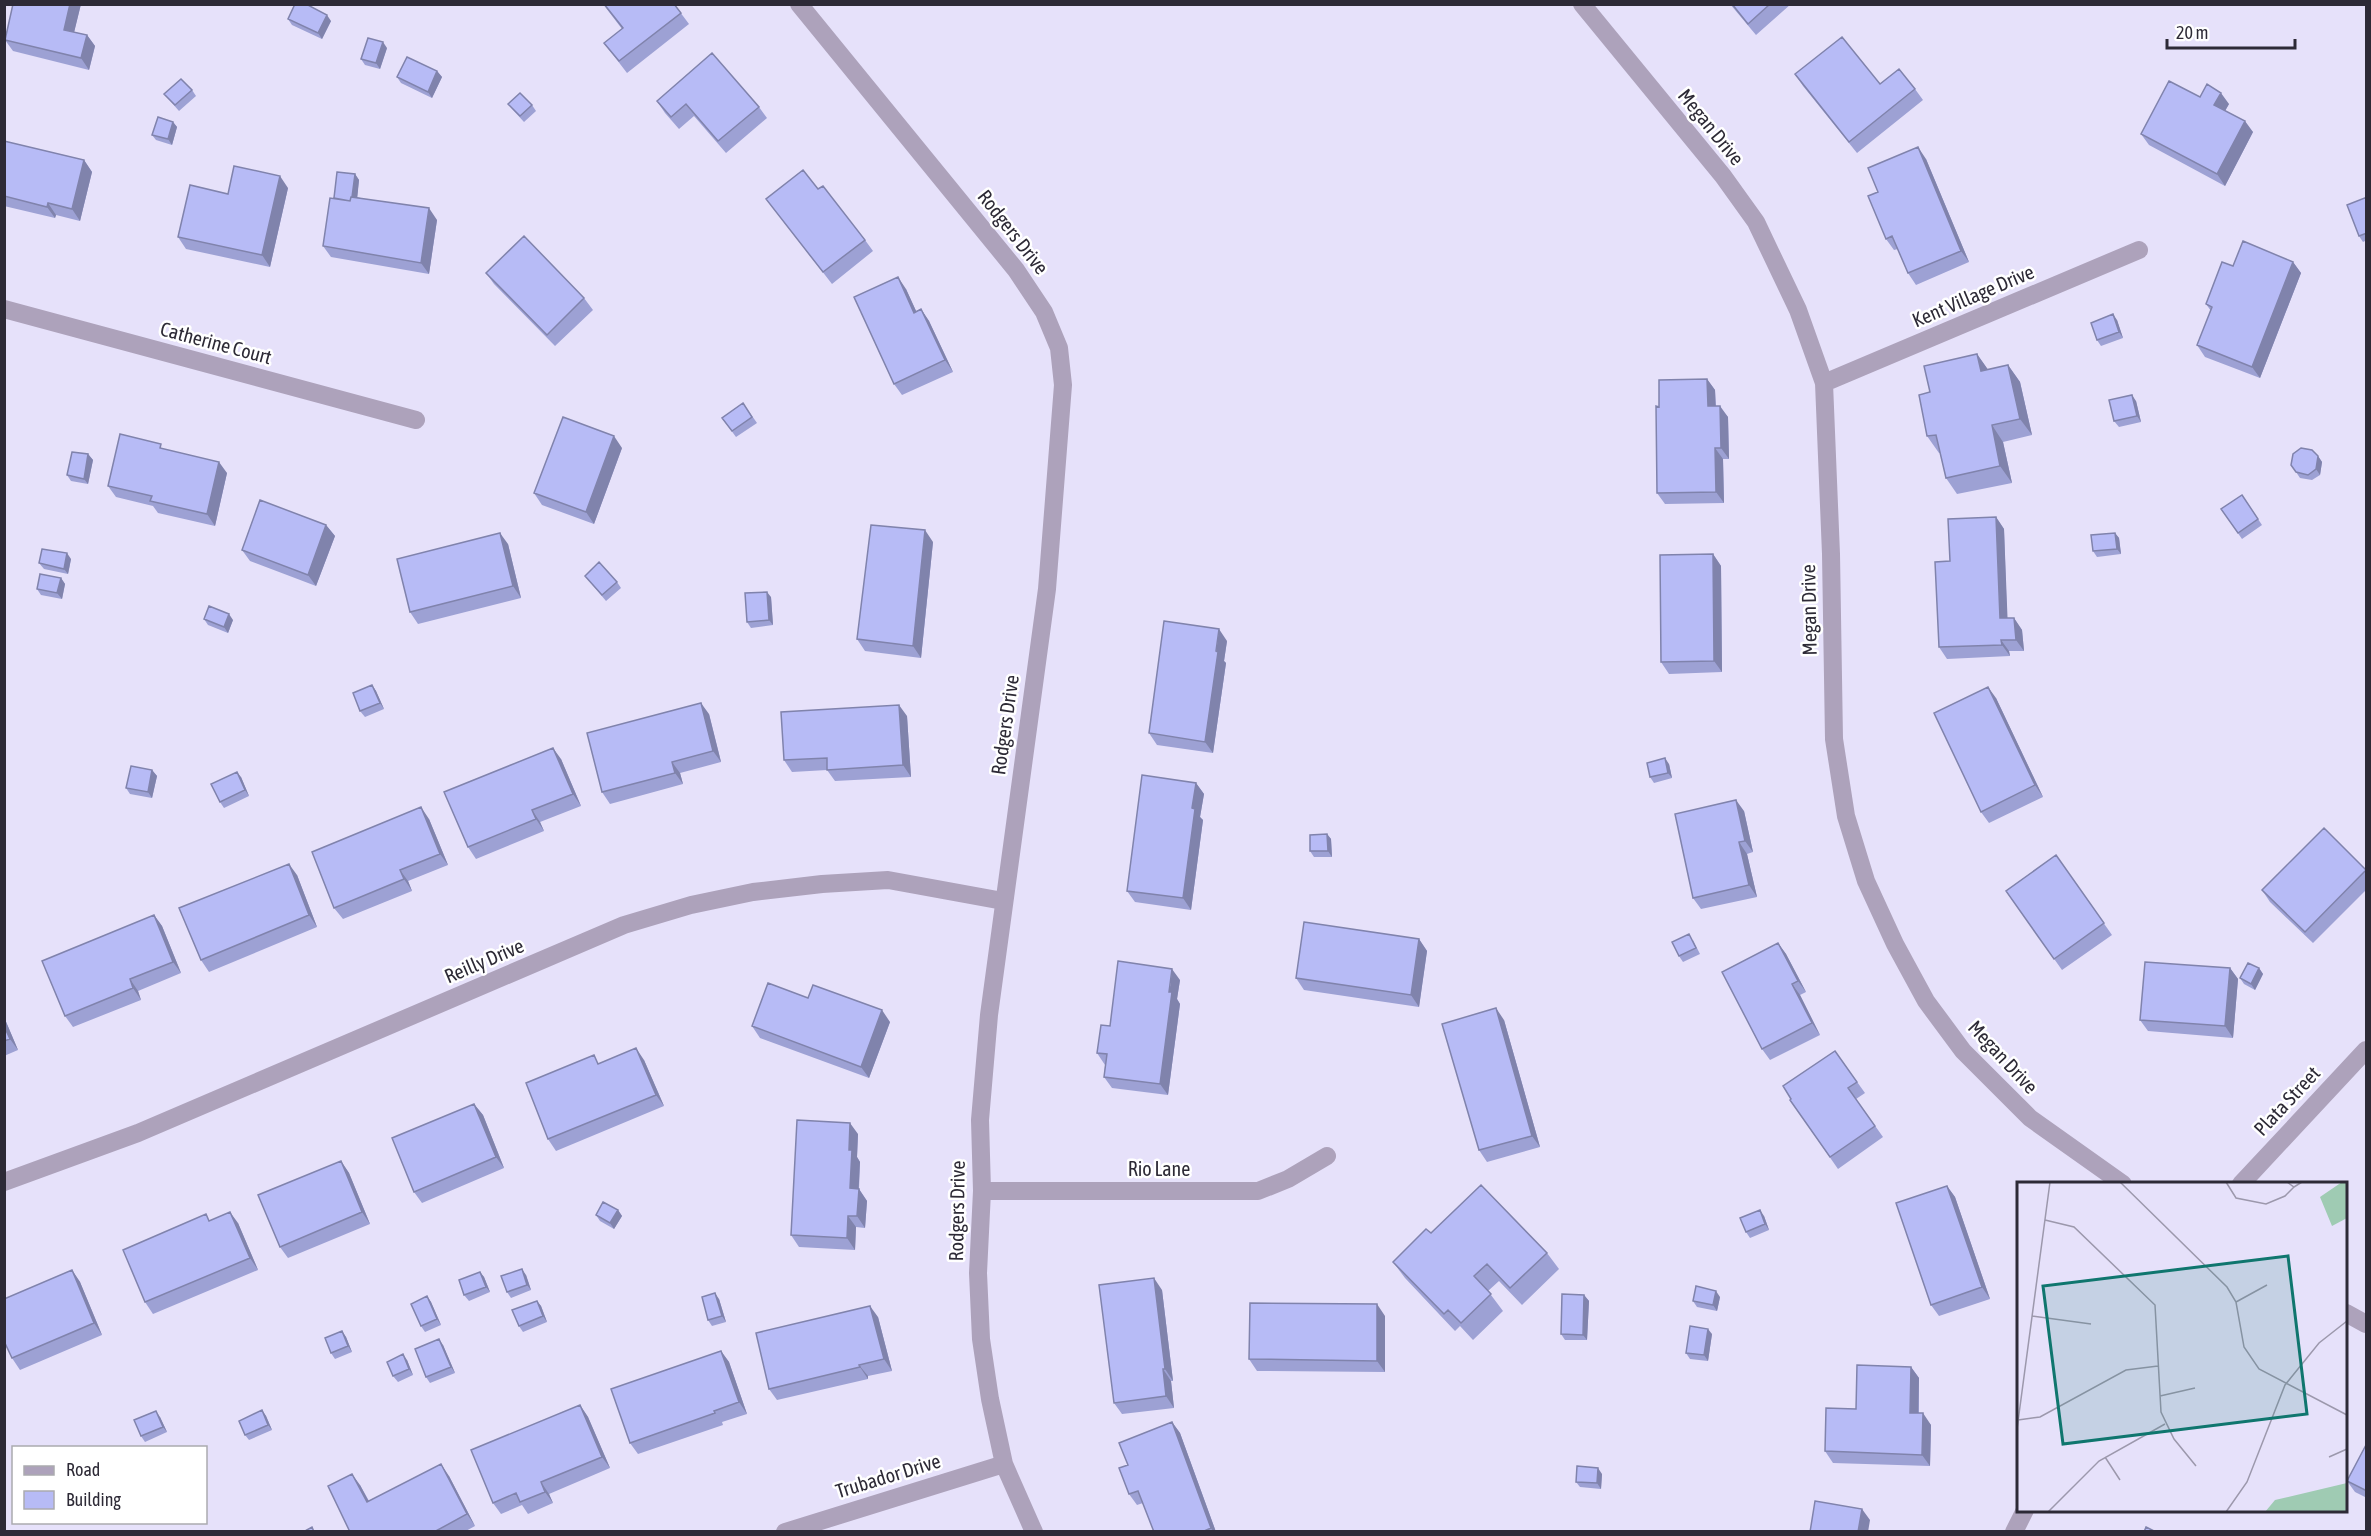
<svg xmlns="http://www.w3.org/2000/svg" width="2371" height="1536" font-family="'Asap Condensed',sans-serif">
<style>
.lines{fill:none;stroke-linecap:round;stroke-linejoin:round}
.minor{stroke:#ada2bb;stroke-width:18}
.tertiary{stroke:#ada2bb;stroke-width:18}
.wall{fill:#9da1d4}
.shaded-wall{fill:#8083ac}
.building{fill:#b7bbf6;stroke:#8083ac;stroke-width:1.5}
.labels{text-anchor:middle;stroke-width:5;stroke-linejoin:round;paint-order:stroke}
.street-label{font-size:20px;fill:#2d2a36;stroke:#fff}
.inset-road{fill:none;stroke:#9c98ac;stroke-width:1.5}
.view{fill:#0f766e;fill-opacity:0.15;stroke:#0f766e;stroke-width:3}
.inset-edge{fill:none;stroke:#2d2a36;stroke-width:3}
</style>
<rect width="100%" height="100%" fill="#e6e1fa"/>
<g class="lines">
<path class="minor" d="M799,4l217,266 28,42 15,36 4,37 -16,204 -58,426 -9,105 2,71 -4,82 3,66 9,60 14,65 30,68
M1582,4l141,172 33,46 42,88 26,73 7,171 3,185 12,77 20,65 29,63 31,57 37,50 67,67 93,66
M4,309l412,111
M1824,383l315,-133
M4,1182l134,-49 486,-208 67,-20 62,-13 69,-8 66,-4 115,21
M982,1191h276l30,-12 39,-23
M2346,1313l20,11
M785,1532l219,-68"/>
<path class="tertiary" d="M2241,1184l125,-134
M2014,1532l11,-22"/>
</g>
<path class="wall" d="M81,4l-7,28 13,3 8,11 -6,24 -76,-19 -8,-11z
M603,4h71l15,20 -62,49 -23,-30 18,-14z
M1730,4h61l-35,31z
M288,19l43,2 -9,18 -30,-14z
M387,48l-7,21 -15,-4 -4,-6z
M437,71l5,6 -10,21 -31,-15 -4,-6z
M1795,74l120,15 8,11 -66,53 -54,-67z
M192,90l4,6 -17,15 -15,-17z
M2200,97l29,7 -4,7 28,21 -28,54 -76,-41 -8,-11z
M657,101l102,6 8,11 -41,35 -32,-37 -15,13 -14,-16z
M508,104l24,1 4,6 -12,11 -11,-12z
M173,122l4,5 -5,18 -16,-5 -4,-5z
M4,141l80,19 8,12 -12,49 -24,-6 -1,3 -51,-12z
M1926,159l43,103 -53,23 -8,-12 -10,-24 -4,1 -8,-11 -8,-47z
M355,174l4,6 -2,17 80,23 -8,54 -98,-17 -8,-11 11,-48z
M288,188l-18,79 -84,-18 -8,-12 50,-43z
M818,189l47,51 8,11 -41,33 -66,-85z
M2367,197v43l-4,2 -4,-6z
M2293,262l8,11 -41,105 -55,-21 -8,-12 14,-34 -5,-7 27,-38z
M486,273l98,25 9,12 -38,36 -61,-62z
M906,289l10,22 5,-2 8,12 24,51 -51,23 -8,-11z
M2117,320l6,18 -22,8 -4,-6z
M1977,354l11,16 20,-5 12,17 12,53 -29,7 9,41 -55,11 -11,-16 -6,-25h-1l-12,-17 3,-44z
M1707,379l8,11 1,16 12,11 1,42h-6l1,44 -59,1 -8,-11 2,-86z
M2136,401l5,21 -22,5 -5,-6z
M743,403l14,20 -21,14 -14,-19z
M622,448l-28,76 -52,-19 -8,-12z
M165,449l62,24 -12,53 -57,-13 -5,-7 -37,-9 -8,-11z
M88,454l5,6 -5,24 -17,-3 -4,-6z
M2318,456l4,6 -2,13 -8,5 -12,-2 -4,-6z
M2242,495l20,30 -20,14 -21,-30z
M1996,517l8,12 3,89h7l8,12 2,21h-15l1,5 -63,3 -8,-12 11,-86z
M326,525l9,11 -19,50 -66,-25 -8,-11z
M2115,533l4,5 2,16 -24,3 -4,-6z
M933,542l-12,116 -56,-7 -8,-12z
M508,544l13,54 -103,26 -8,-12z
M1713,554l8,12 1,106 -53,2 -8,-12z
M71,559l-3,15 -24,-5 -5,-6z
M585,576l32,6 4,6 -15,13z
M61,578l4,6 -3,15 -21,-4 -4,-6z
M771,597l2,28 -22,3 -4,-6z
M204,619l29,1 -5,13 -20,-8z
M1227,641l-3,20 2,2 -13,90 -56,-8 -8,-12z
M372,685l4,6 8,18 -19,8 -5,-6z
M1996,698l47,99 -54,26 -8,-11z
M709,714l12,48 -41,11 3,11 -73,20 -8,-12z
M907,716l4,61 -76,4 -8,-11 -35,2 -8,-12z
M561,759l20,47 -41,16 4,9 -68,28 -8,-12z
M1669,764l3,14 -18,5 -4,-6z
M152,770l5,6 -5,22 -22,-4 -4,-6z
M241,777l8,19 -25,12 -4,-6z
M1196,783l8,11 -4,23 3,3 -12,90 -56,-8 -8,-11z
M1744,811l9,41 -6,2 10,43 -56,12 -8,-11z
M429,819l19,46 -40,16 4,10 -69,28 -9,-11z
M2324,828l43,43v18l-54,54 -43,-41 -8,-12z
M1327,834l4,5 1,18h-18l-4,-6z
M2056,855l56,80 -50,35 -56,-79z
M297,875l20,52 -108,45 -8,-12z
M154,915l8,11 19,47 -43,18 3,9 -68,27 -8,-11z
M1419,939l8,12 -8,56 -115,-17 -8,-12z
M1693,940l7,14 -17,8 -4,-6z
M1778,943l8,11 20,38 -6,3 20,40 -50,25 -8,-11z
M2230,968l8,11 -5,59 -85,-7 -8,-11z
M2259,968l4,6 -8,16 -11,-6 -4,-6z
M1180,980l-3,19 3,5 -12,91 -56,-7 -8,-11 1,-12 -8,-12 13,-27z
M808,998l82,24 -21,56 -109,-40 -8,-12z
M4,1017l14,33 -14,6z
M1504,1020l36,127 -53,15 -8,-12z
M1835,1051l30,42 -9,6 27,38 -45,32 -48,-69z
M644,1060l20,46 -108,45 -8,-12 52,-75z
M474,1104l9,11 21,53 -82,35 -8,-11z
M858,1134l-1,23 3,5 -1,27 8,12 -2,27 -9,-1 -1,23 -56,-3 -8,-12z
M341,1161l8,12 21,51 -82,34 -8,-11z
M1947,1186l8,11 35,102 -51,17 -8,-11z
M618,1210l4,6 -8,13 -14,-8 -4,-6z
M1764,1216l5,14 -19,8 -4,-6z
M238,1223l20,47 -105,44 -8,-12z
M1431,1233l116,20 12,16 -37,36 -23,-24 -11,10 15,20 -30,29 -13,-14 -5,5 -50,-53 -12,-16z
M72,1270l8,12 22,53 -82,35 -8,-12z
M480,1272l4,5 6,15 -21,9 -5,-6z
M526,1275l5,15 -20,8 -4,-6z
M1162,1290l11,91h-2l3,27 -52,6 -8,-11z
M1584,1295l5,6 -2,39h-22l-4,-6z
M427,1296l4,6 10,23 -16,7 -4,-6z
M1720,1297l-3,14 -20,-4 -4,-6z
M719,1299l7,23 -14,4 -4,-6z
M537,1301l4,5 6,16 -24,10 -4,-6z
M1385,1316v56l-128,-1 -8,-12z
M878,1317l14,54 -24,5v3l-91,21 -8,-11z
M342,1331l4,6 6,15 -17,7 -4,-6z
M1712,1334l-4,27 -18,-2 -4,-6z
M443,1345l12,28 -25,10 -4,-6z
M721,1351l8,11 18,52 -25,8 1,3 -85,29 -8,-11z
M407,1360l6,15 -15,7 -5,-6z
M1911,1367l8,11v35l12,12 -1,41 -97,-3 -8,-12 31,-42z
M580,1405l8,12 22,51 -61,26 4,9 -25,11 -6,-9 -21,9 -8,-11z
M262,1410l4,6 6,14 -23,10 -4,-5z
M160,1417l7,15 -22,10 -4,-6z
M1172,1422l8,11 36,99h-62l-11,-29 -6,2 -8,-11 -1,-29z
M2367,1443v55l-12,-6 -8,-11z
M1602,1474l-1,15 -21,-2 -4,-5z
M449,1476l26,50 -11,6h-114l10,-47 9,16z"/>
<path class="shaded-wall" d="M70,4h11l-9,37 -8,-11z
M327,15l4,6 -9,18 -4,-6z
M87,35l8,11 -6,24 -8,-12z
M383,42l4,6 -7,21 -4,-6z
M437,71l5,6 -10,21 -4,-6z
M2221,93l8,11 -7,12 -8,-11z
M2245,121l8,11 -28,54 -8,-12z
M173,122l4,5 -5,18 -4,-6z
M1918,147l8,12 43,103 -8,-11z
M84,160l8,12 -12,49 -8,-12z
M355,174l4,6 -3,31 -5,-6z
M280,176l8,12 -18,79 -8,-12z
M48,203l8,12 -1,3 -8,-11z
M429,208l8,12 -8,54 -8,-11z
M2293,262l8,11 -41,105 -8,-11z
M898,277l8,12 16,35 -8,-11z
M921,309l8,12 24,51 -8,-12z
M2113,314l4,6 6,18 -4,-6z
M1977,354l12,17h-8z
M2008,365l12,17 12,53 -12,-16z
M1707,379l8,11 1,27 -8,-11z
M2132,395l4,6 5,21 -4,-6z
M1720,406l8,11 1,42 -8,-11z
M1992,425l11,17 9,41 -12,-17z
M614,436l8,12 -28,76 -8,-12z
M1715,448l8,11 1,44 -8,-11z
M88,454l5,6 -5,24 -4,-5z
M2318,456l4,6 -2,13 -4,-6z
M219,462l8,11 -12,53 -8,-12z
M1996,517l8,12 4,101 -8,-12z
M326,525l9,11 -19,50 -8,-11z
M925,530l8,12 -12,116 -8,-12z
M500,533l8,11 13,54 -8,-12z
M2115,533l4,5 2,16 -4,-5z
M67,553l4,6 -3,15 -4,-5z
M1713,554l8,12 1,106 -8,-11z
M61,578l4,6 -3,15 -5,-6z
M767,592l4,5 2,28 -4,-5z
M229,614l4,6 -5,13 -4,-6z
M2014,618l8,12 2,21 -8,-11z
M1219,629l8,12 -3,20 2,2 -13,90 -8,-11z
M2001,640l8,11 1,5 -8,-11z
M372,685l4,6 8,18 -4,-6z
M1988,687l8,11 47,99 -8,-12z
M701,703l8,11 12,48 -8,-11z
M899,705l8,11 4,61 -8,-12z
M553,748l8,11 20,47 -8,-12z
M1665,758l4,6 3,14 -4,-5z
M672,762l8,11 3,11 -8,-11z
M152,770l5,6 -5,22 -4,-6z
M237,772l4,5 8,19 -4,-6z
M1196,783l8,11 -4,23 3,3 -12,90 -8,-12 9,-90z
M1736,800l8,11 9,41 -8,-11z
M421,807l8,12 19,46 -8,-11z
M532,810l8,12 4,9 -8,-12z
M1327,834l4,5 1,18 -4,-6z
M1739,842l8,12 10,43 -8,-12z
M289,864l8,11 20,52 -8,-12z
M400,870l8,11 4,10 -8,-12z
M154,915l8,11 19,47 -8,-11z
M1419,939l8,12 -8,56 -8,-12z
M1778,943l8,11 20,38 -8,-11z
M2230,968l8,11 -5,59 -8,-12z
M2259,968l4,6 -8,16 -4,-6z
M1172,969l8,11 -3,19 3,5 -12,91 -8,-11z
M130,979l8,12 3,9 -8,-12z
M1792,984l8,11 20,40 -8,-12z
M1496,1008l8,12 36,127 -8,-11z
M882,1010l8,12 -21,56 -8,-11z
M4,1017l14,33 -8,-11 -6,-13z
M636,1048l8,12 20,46 -8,-11z
M474,1104l9,11 21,53 -8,-11z
M850,1123l8,11 -1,23 3,5 -2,38 -8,-12 -1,-38z
M341,1161l8,12 21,51 -8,-12z
M1947,1186l8,11 35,102 -8,-12z
M859,1189l8,12 -2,27 -8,-12z
M618,1210l4,6 -8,13 -4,-6z
M1760,1210l4,6 5,14 -4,-6z
M230,1212l8,11 20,47 -8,-12z
M848,1216l8,11 -1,23 -8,-12z
M522,1269l4,6 5,15 -4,-5z
M72,1270l8,12 22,53 -8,-12z
M480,1272l4,5 6,15 -4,-5z
M1154,1278l8,12 11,91 -8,-12z
M1716,1291l4,6 -3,14 -4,-6z
M715,1293l4,6 7,23 -4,-6z
M1584,1295l5,6 -2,39 -4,-5z
M427,1296l4,6 10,23 -4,-6z
M537,1301l4,5 6,16 -4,-6z
M1377,1304l8,12v56l-8,-11z
M870,1306l8,11 14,54 -8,-12z
M1708,1329l4,5 -4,27 -4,-6z
M342,1331l4,6 6,15 -4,-6z
M439,1339l4,6 12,28 -4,-6z
M721,1351l8,11 18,52 -8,-12z
M403,1354l4,6 6,15 -4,-6z
M859,1365l9,11v3l-8,-12z
M1911,1367l8,11 -1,46 -8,-11z
M1163,1369l8,12 3,27 -8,-12z
M580,1405l8,12 22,51 -8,-11z
M262,1410l4,6 6,14 -4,-5z
M156,1411l4,6 7,15 -4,-5z
M1923,1413l8,12 -1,41 -8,-11z
M1172,1422l8,11 36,99h-3l-2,-4z
M441,1464l8,12 26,50 -8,-12z
M1598,1468l4,6 -1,15 -4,-6z
M352,1474l8,11 15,28 -8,-11z
M541,1482l8,12 4,9 -8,-11z
M1862,1509l8,11 -2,12h-10z"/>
<path class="building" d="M13,4h57l-6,26 23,5 -6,23 -76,-18z
M295,4h11l21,11 -9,18 -30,-14z
M604,4h70l7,9 -62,48 -15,-18 19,-15z
M1732,4h38l-22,20z
M1842,37l38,47 19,-15 16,20 -66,53 -54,-68z
M368,38l15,4 -7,21 -15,-4z
M712,53l47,54 -41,34 -32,-37 -15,13 -14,-16z
M407,57l30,14 -9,21 -31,-15z
M181,79l11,11 -17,15 -11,-11z
M2169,81l31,16 7,-13 14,9 -7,12 31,16 -28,53 -76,-40z
M520,93l12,12 -12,11 -12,-12z
M158,117l15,5 -5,17 -16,-4z
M4,141l80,19 -12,49 -24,-6 -1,4 -43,-11z
M1918,147l43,104 -53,22 -16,-37 -6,3 -18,-43 10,-4 -10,-24z
M234,166l46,10 -18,79 -84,-18 12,-52 38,9z
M803,170l15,19 5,-3 42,54 -42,32 -57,-73z
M337,172l18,2 -3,23h-1l-1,4 -16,-3z
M351,197l78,11 -8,55 -98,-17 7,-48 20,3z
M2367,197v36l-8,3 -12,-31z
M524,236l60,62 -37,37 -61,-62z
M2243,241l50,21 -41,105 -55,-22 15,-38 -6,-3 16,-42 11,4z
M898,277l16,36 7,-4 24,51 -51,24 -40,-87z
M2113,314l6,18 -22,8 -6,-17z
M1977,354l4,17 27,-6 12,54 -28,6 8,41 -54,12 -10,-43 -9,1 -8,-41 11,-3 -6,-26z
M1707,379l1,27h12l1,42h-6l1,44 -59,1 -1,-87 3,1v-27z
M2132,395l5,21 -23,5 -5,-21z
M743,403l9,14 -20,14 -10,-13z
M563,417l51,19 -28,76 -52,-19z
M120,434l41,10 -1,4 59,14 -12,52 -57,-13 2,-5 -44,-10z
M2301,448l11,2 6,6 -2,13 -8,6 -12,-3 -5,-7 2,-11z
M72,452l16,2 -4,25 -17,-4z
M2242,495l16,24 -20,14 -17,-24z
M260,500l66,25 -18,50 -66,-25z
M1996,517l4,101h14l2,22h-15l1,5 -63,2 -4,-85 15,-1 -2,-42z
M871,525l54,5 -12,116 -56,-7z
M500,533l13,53 -103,26 -13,-53z
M2115,533l2,16 -24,2 -2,-16z
M42,549l25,4 -3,16 -25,-6z
M1713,554l1,107 -53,1 -1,-107z
M599,562l18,20 -15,13 -17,-19z
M40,574l21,4 -4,15 -20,-4z
M767,592l2,28 -22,2 -2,-29z
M209,606l20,8 -5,13 -20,-8z
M1164,621l55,8 -3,22 2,1 -13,90 -56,-9z
M372,685l8,18 -20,8 -7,-18z
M1988,687l47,98 -54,27 -47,-99z
M701,703l12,48 -41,11 3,11 -73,19 -15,-59z
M899,705l4,60 -76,5v-12l-43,2 -3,-48z
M553,748l20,46 -41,16 4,9 -68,28 -24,-55z
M1665,758l3,15 -18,4 -3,-14z
M131,766l21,4 -4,22 -22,-4z
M237,772l8,18 -25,12 -9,-18z
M1142,775l54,8 -4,25 3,1 -12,89 -56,-7z
M1736,800l9,41 -6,1 10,43 -56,13 -18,-84z
M421,807l19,47 -40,16 4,9 -70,29 -22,-56z
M2324,828l42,42 -61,62 -43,-42z
M1327,834l1,17h-18v-16z
M2056,855l48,68 -50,36 -48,-68z
M289,864l20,51 -108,45 -22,-52z
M154,915l19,47 -43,17 3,9 -68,28 -23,-55z
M1304,922l115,17 -8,56 -115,-17z
M1689,934l7,14 -17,8 -7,-14z
M1778,943l20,38 -6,3 20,39 -50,26 -40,-77z
M1118,961l54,8 -3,23h3l-12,92 -56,-7 3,-23 -10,-1 4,-28 9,1z
M2145,962l85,6 -5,58 -85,-6z
M2248,963l11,5 -8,16 -11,-6z
M768,983l40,15 5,-13 69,25 -21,57 -109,-41z
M1496,1008l36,128 -53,14 -37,-126z
M4,1026l6,13 -6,2z
M636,1048l20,47 -108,44 -22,-56 68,-28 4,9z
M1835,1051l22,31 -9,6 27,38 -45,31 -40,-57 1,-1 -8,-13z
M474,1104l22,53 -82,35 -22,-54z
M797,1120l53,3 -1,27h3l-2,38 9,1 -2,27h-9l-1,22 -56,-3z
M341,1161l21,51 -82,35 -22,-52z
M1481,1185l66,68 -37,35 -23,-24 -13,12 17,18 -30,29 -13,-13 -4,4 -51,-52 33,-33 5,4z
M1947,1186l35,101 -51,18 -35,-102z
M603,1202l15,8 -8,13 -14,-8z
M1760,1210l5,14 -19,8 -6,-14z
M230,1212l20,46 -105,44 -22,-52 83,-36 3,7z
M522,1269l5,16 -20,7 -6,-16z
M72,1270l22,53 -82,35 -8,-17v-42z
M480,1272l6,15 -22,8 -5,-15z
M1154,1278l11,91h-2l3,27 -52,7 -15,-118z
M1696,1286l20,5 -3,14 -20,-4z
M715,1293l7,23 -14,4 -6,-23z
M1562,1294l22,1 -1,40 -22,-1z
M427,1296l10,23 -16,7 -10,-22z
M537,1301l6,15 -24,10 -7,-16z
M1250,1303l127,1v57l-128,-2z
M870,1306l14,53 -25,6 1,2 -91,22 -13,-56z
M1690,1326l18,3 -4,26 -18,-2z
M342,1331l6,15 -17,7 -6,-15z
M439,1339l12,28 -25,10 -11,-28z
M721,1351l18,51 -25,9 1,2 -85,30 -19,-54z
M403,1354l6,15 -16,7 -6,-14z
M1857,1365l54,2 -1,46h13l-1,42 -97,-4 1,-43 30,1z
M580,1405l22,52 -61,25 4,10 -25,10 -4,-9 -23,10 -22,-53z
M262,1410l6,15 -23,10 -6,-14z
M156,1411l7,16 -22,9 -7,-16z
M1172,1422l39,106 -9,4h-48l-16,-41 -9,3 -10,-26 9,-3 -9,-22z
M2367,1443v48l-20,-10z
M441,1464l26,50 -33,18h-84l-22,-46 24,-12 15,28z
M1577,1466l21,2 -1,15 -21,-1z
M1815,1501l47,8 -4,23h-48z
M312,1527l2,5h-11z
M2146,1527l10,5h-12z"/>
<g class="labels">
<g class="street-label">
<text transform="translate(1711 127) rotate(51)" y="7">Megan Drive</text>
<text transform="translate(1013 232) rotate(52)" y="7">Rodgers Drive</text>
<text transform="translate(1973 296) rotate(-23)" y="7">Kent Village Drive</text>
<text transform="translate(216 343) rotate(15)" y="7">Catherine Court</text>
<text transform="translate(1809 610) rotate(-91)" y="7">Megan Drive</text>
<text transform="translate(1005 725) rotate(-82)" y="7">Rodgers Drive</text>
<text transform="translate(484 961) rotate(-23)" y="7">Reilly Drive</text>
<text transform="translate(2003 1057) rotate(47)" y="7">Megan Drive</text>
<text transform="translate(2287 1101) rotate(-47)" y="7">Plata Street</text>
<text x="1159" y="1176">Rio Lane</text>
<text transform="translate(957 1211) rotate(-89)" y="7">Rodgers Drive</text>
<text transform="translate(888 1476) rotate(-17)" y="7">Trubador Drive</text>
</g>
</g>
<g transform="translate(2017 1182)">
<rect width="330" height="330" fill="#e6e1fa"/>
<path d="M325,0h5v36l-15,8 -12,-29zM330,301v29h-82l10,-12z" fill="#9fcbb3"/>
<path class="inset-road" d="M103,0l107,105 9,15 8,45 15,22 88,46M209,0l10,16 30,6 19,-8 9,-9M270,0l7,5 8,-5M28,38l29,7 81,78 6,107 13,27 22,27M219,120l31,-17M15,134l59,8M143,214l35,-8M1,238l22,-3 86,-47 32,-4M0,247l33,-247M88,275l15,23M312,275l18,-8M31,330l51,-51 66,-37M209,330l21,-30 38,-97 34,-42 28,-22"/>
<path class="view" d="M271,74l19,158 -244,30 -20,-158z"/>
<rect width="330" height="330" class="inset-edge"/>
</g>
<rect width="2371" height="1536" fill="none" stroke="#2d2a36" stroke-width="12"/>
<rect x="12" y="1446" width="195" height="78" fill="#ffffff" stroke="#abaaaf" stroke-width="1.5"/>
<rect x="24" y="1466" width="30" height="9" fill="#ada2bb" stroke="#abaaaf" stroke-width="1.5"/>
<text x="66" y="1476" font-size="18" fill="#2d2a36">Road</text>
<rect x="24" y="1491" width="30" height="18" fill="#b7bbf6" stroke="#abaaaf" stroke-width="1.5"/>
<text x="66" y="1506" font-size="18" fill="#2d2a36">Building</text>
<path d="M2167 39v9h128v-9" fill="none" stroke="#2d2a36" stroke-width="3"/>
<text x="2176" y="39" font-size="18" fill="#2d2a36" stroke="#ffffff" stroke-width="4.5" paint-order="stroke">20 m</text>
</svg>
